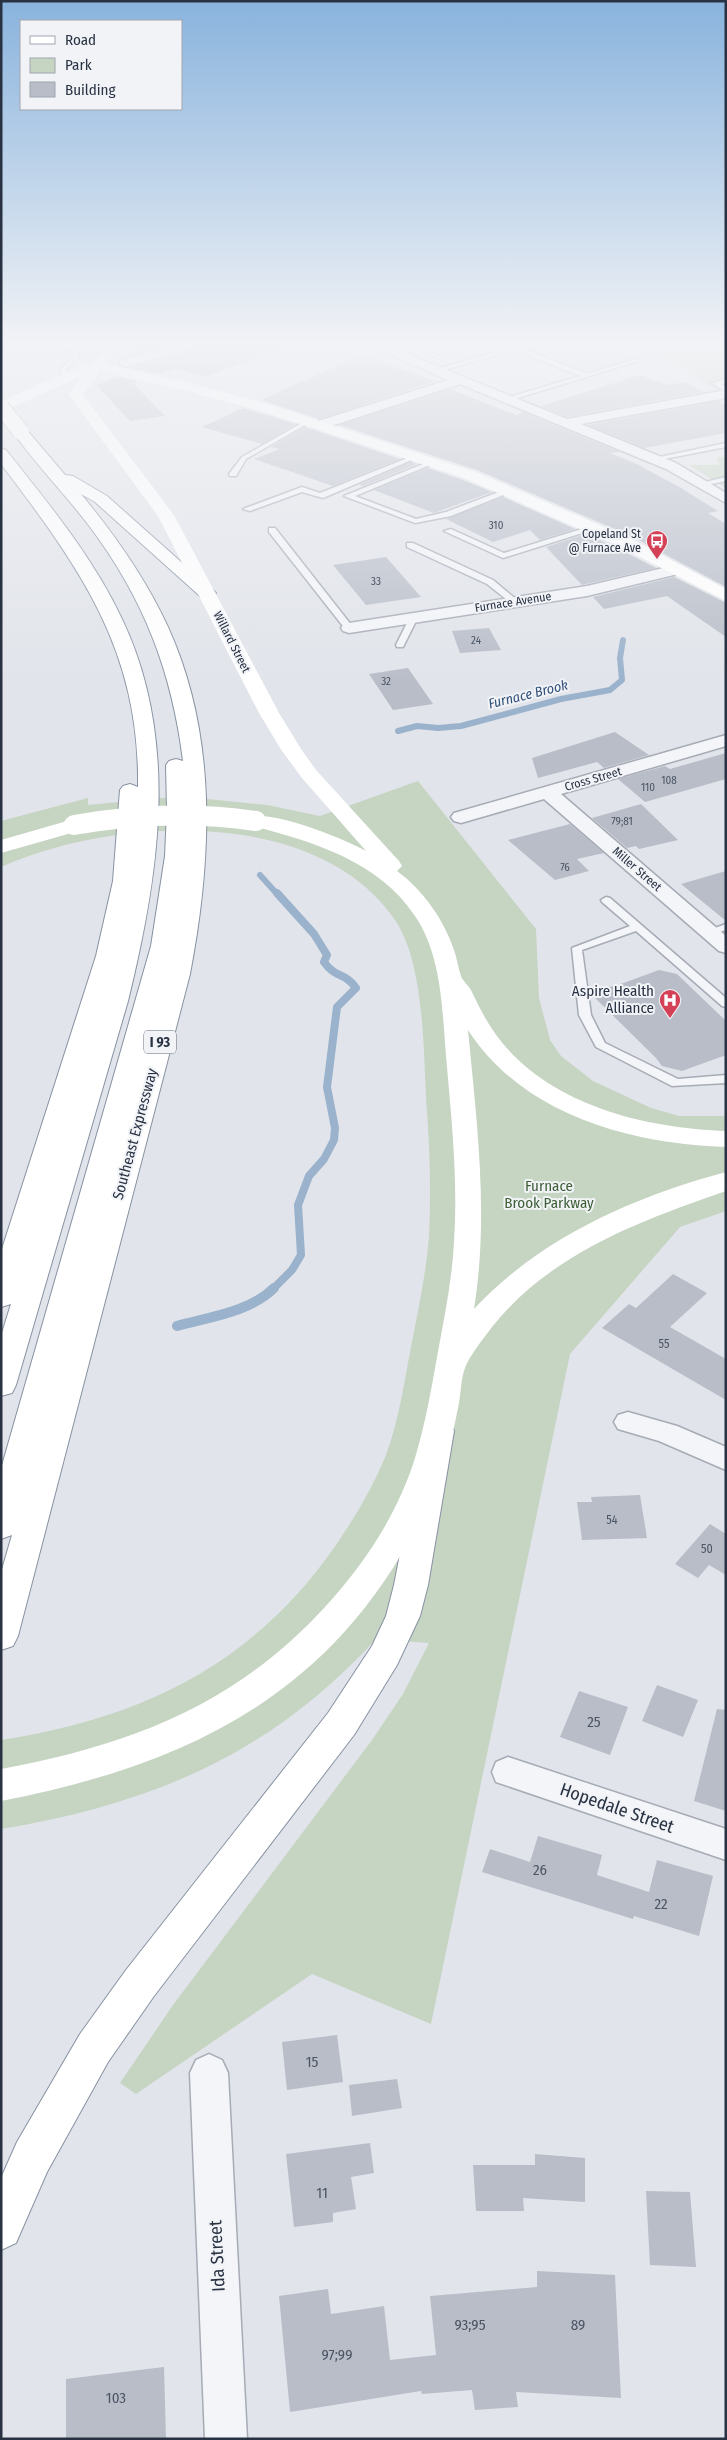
<svg xmlns="http://www.w3.org/2000/svg" width="727" height="2440" font-family="'Fira Sans Condensed',sans-serif">
<style>
.built{fill:#cfd3dc}
.green{fill:#c6d4c2}
.lines{fill:none;stroke-linecap:round;stroke-linejoin:round}
.stream-far2{stroke:#9ab2cc;stroke-width:6}
.stream-far1{stroke:#9ab2cc;stroke-width:8}
.stream{stroke:#9ab2cc;stroke-width:10}
.building{fill:#b8bdc8}
.lane-casing{stroke:#a6abb5;stroke-width:3}
.street-casing{stroke:#a6abb5;stroke-width:3}
.highway-casing{stroke:#8792a2;stroke-width:2}
.lane{fill:#f4f5f8;fill-rule:evenodd}
.street{fill:#f4f5f8;fill-rule:evenodd}
.secondary{fill:#fff;fill-rule:evenodd}
.highway{fill:#fff;fill-rule:evenodd}
.highway-bridge-casing{stroke:#8792a2;stroke-width:17;stroke-linecap:butt}
.secondary-bridge{stroke:#fff;stroke-width:20}
.highway-bridge{stroke:#fff;stroke-width:16}
.labels{text-anchor:middle;stroke-width:4;stroke-linejoin:round;paint-order:stroke}
.far-number-label{font-size:11px;fill:#4c5564}
.far-poi-label{font-size:12px;fill:#283243;stroke:#f1f3f7;text-anchor:end}
.far-street-label{font-size:12px;fill:#283243;stroke:#f1f3f7}
.number-label{font-size:12px;fill:#4c5564}
.far-water-label{font-size:14px;font-style:italic;fill:#305079;stroke:#f1f3f7}
.shield{fill:#f1f3f7;stroke:#646c79;stroke-width:1}
.shield-label{font-size:14px;font-weight:bold;fill:#283243}
.poi-label{font-size:15px;fill:#283243;stroke:#f1f3f7;text-anchor:end}
.street-label{font-size:15px;fill:#283243;stroke:#f1f3f7}
.park-label{font-size:15px;fill:#3d5f35;stroke:#f1f3f7}
.near-number-label{font-size:15px;fill:#4c5564}
.near-street-label{font-size:18px;fill:#283243;stroke:#f1f3f7}
</style>
<rect width="100%" height="100%" fill="#e1e4ea"/>
<path class="built" d="M538,344h67l38,14 -55,16 -66,-26z"/>
<path class="green" d="M630,344h96v47l-7,1 -53,-34z
M717,457h9v31l-37,-23h30z
M418,781l118,148 3,69 11,42 11,16 32,25 58,27 28,8h47v95l-46,16 -110,127 -139,670 -119,-50 -176,120 -16,-11 53,-78 199,-265 31,-46 26,-51 -53,-4c-105,115 -224,165 -375,190v-89c141,-22 252,-75 335,-195 19,-28 37,-58 50,-90 13,-35 18,-72 25,-108 7,-36 15,-73 18,-110 2,-41 1,-84 -2,-125 -4,-56 -1,-150 -34,-195 -80,-112 -281,-100 -392,-50v-46l87,-23v7l72,-7 47,1 60,6 53,11z"/>
<g class="lines">
<path class="stream-far2" d="M398,731l19,-5 21,2 23,-2 100,-27 49,-9 12,-10 -2,-22 3,-18
M260,875l18,20"/>
<path class="stream-far1" d="M273,1289l19,-19 9,-15 -3,-50 11,-29 15,-17 10,-19 1,-12 -8,-41 10,-80 19,-19c-11,-16 -20,-9 -32,-26l3,-7 -13,-21 -37,-41"/>
<path class="stream" d="M177,1326c32,-9 73,-14 97,-38"/>
</g>
<path class="building" d="M135,344h34l-37,11z
M197,344h89v4l-82,29 -28,-9 -18,6 -28,-6 64,-19z
M361,355l75,26 -117,38 -58,-19z
M640,375l27,10 18,-3 18,10 -136,25 -26,-11z
M118,377l19,4 -4,2 32,33 -35,5 -34,-36z
M450,389l66,26 7,-3 97,40 -10,1 34,14h-2l39,21 37,23 -10,2 18,11v63l-97,-52 -152,-65 -138,-45z
M718,401l8,5v27l-82,15 -56,-23z
M243,408l20,6 33,10 -34,20 -60,-17z
M305,427l95,32 -67,27 -79,-27 26,-10 -9,-2z
M411,462l6,2 -54,22 -4,-1z
M428,468l35,12 29,12 -58,21 -60,-23z
M503,497l72,32 -35,11 -10,-10 -37,12 -47,-23z
M586,534l29,13 41,21 -74,17 -36,-38z
M386,557l35,40 -55,8 -33,-40z
M674,577l52,26v34l-59,-41 -63,13 -11,-12z
M489,628l12,22 -41,3 -8,-22z
M408,668l25,36 -40,6 -24,-36z
M615,732l34,23 -45,13 -7,-6 -59,16 -6,-20z
M726,753v26l-81,23 -27,-23 47,-13 5,3z
M641,804l37,36 -39,9 -3,-3 -9,2 -35,-30z
M570,824l34,29 -27,6 12,12 -34,9 -47,-40z
M726,871v50l-45,-37z
M659,970l18,4 49,47v34l-44,16 -20,-5 -6,-8 -66,-65v-2l28,-6z
M673,1274l34,19 -37,34 56,32v41l-124,-72 27,-24 7,4z
M640,1495l7,43 -65,2 -5,-38h15l-1,-5z
M710,1524l16,10v41l-17,-10 -11,13 -23,-14z
M657,1685l41,15 -15,37 -41,-16z
M579,1691l49,16 -18,48 -50,-18z
M717,1709l9,1v101l-32,-10z
M538,1836l64,19 -5,20 52,17 8,-32 56,16 -14,60 -65,-20 -1,3 -151,-47 8,-23 40,13z
M337,2035l6,47 -56,8 -5,-48z
M397,2079l5,29 -50,8 -3,-31z
M370,2143l4,30 -23,4 5,32 -23,4v9l-39,5 -8,-73z
M535,2154l50,4v44l-62,-4 1,13h-48l-3,-46h62z
M646,2191l44,1 6,75 -46,-2z
M537,2271l78,4 6,123 -105,-6 2,15 -43,3 -3,-20 -50,4 -1,-3 -131,21 -11,-116 49,-7 3,25 53,-8 6,54 46,-5 -6,-59 107,-9z
M164,2367l2,72h-100v-60z"/>
<g class="lines">
<g class="lane-casing">
<path id="lane" d="M423,344h10l-37,12 -3,-2z
M461,344h10l-41,13 -3,-2z
M502,344h9l76,30 52,-16 3,2 -134,41 -2,-1v-2l74,-22 -65,-26 -78,22 -3,-2 75,-22z
M71,346h4l4,10 -13,14 2,8 -3,2 -3,-2 -2,-8 13,-14z
M726,379v4l-5,1 5,3v5l-14,-9z
M307,420l5,1 -66,38 -10,17h-6l-1,-2 13,-17z
M726,443v4l-72,14 -4,-2z
M415,455l6,1 -98,42 -21,-6 -52,19 -7,-2 59,-22 18,6z
M433,460l4,2 -2,1 -80,33 61,23 30,-7 58,-22 7,2 -60,24 -36,7 -71,-27z
M726,477v4l-25,5 -4,-2z
M588,527l7,2 -92,29 -59,-27 7,-2 53,24z
M269,528h6l77,98v4h-6l-77,-98z
M407,543h6l80,37 25,21 -7,2 -24,-19 -80,-37z
M411,615l7,2 -15,30h-6l-1,-2z
M606,897l4,1 116,100v9l-4,-1 -86,-75 -54,19 9,65 14,28 73,36 48,-4v8l-54,3 -76,-39 -17,-32 -7,-67 58,-22 -28,-24 -1,-2z
M726,924v6l-17,5 -5,-3z"/>
</g>
<g class="street-casing">
<path id="street" d="M47,344h61l6,4c-8,9 -53,2 -65,-1z
M176,344h19l-2,3 -68,20 -6,-4 2,-3z
M366,344h17l184,75 159,-29v8l-145,26 95,39 50,30v10l-60,-34 -206,-85 -135,44h-10l-2,-3 2,-3 133,-42z
M676,565l8,5 -2,3 -95,23 -238,37 -6,-2 -2,-3 2,-3 6,-2 238,-37z
M726,735v11l-165,48 165,142v17l-7,-2 -175,-152 -83,24 -7,-2 -3,-4 3,-4z
M628,1412l49,14 49,21v23l-67,-29 -41,-12 -4,-7 4,-7z
M508,1757l218,72v31l-230,-78 -4,-10 4,-10z
M209,2054l13,6 6,13 19,366h-42l-15,-366 6,-13z"/>
</g>
<g class="highway-casing">
<path id="highway" d="M21,427l5,2 39,46 8,1 34,20 109,97 -3,4h-12l-106,-95 -14,-8c34,41 65,85 87,133 50,110 44,232 22,347l-172,662 -5,10 -12,4v-77l11,-38 -11,4v-70l150,-523 14,-90 2,-45 -1,-46 3,-4 7,-2 7,2c-11,-89 -39,-162 -93,-234 -24,-32 -54,-62 -77,-95z
M1,448l5,2c42,53 87,107 116,169 58,122 37,256 6,382l-112,384 -4,8 -11,3v-60l10,-32 -10,3v-55l95,-296 17,-75 7,-91 3,-4 7,-2 8,3c2,-137 -58,-219 -137,-323z
M439,1419l11,4 4,8 -26,154 -8,31 -23,49 -43,70 -200,261 -46,66 -61,110 -31,71 -15,7v-72l16,-36 63,-108 46,-64 202,-257 44,-67 14,-30 8,-31 30,-154 4,-8z"/>
</g>
<use href="#lane" class="lane"/>
<use href="#street" class="street"/>
<path class="secondary" d="M105,344h14l-14,20 85,19 84,23 202,66 152,65 98,52v12l-110,-56 -152,-67 -200,-66 -77,-21 -87,-20 -17,24 91,120 105,198 22,36 15,21 83,91 3,5 -5,5c26,19 47,49 57,79 3,8 4,18 7,26 1,4 7,9 10,14 8,17 17,35 29,50 52,66 146,88 226,91v16c-96,-3 -203,-32 -258,-117 9,94 21,186 6,279 66,-71 159,-112 252,-137v19c-86,30 -175,62 -234,136 -9,12 -22,28 -27,41 -4,10 -4,24 -6,35 -6,30 -12,60 -25,88 -86,194 -232,271 -433,310v-32c129,-24 233,-63 324,-162 39,-42 73,-94 90,-149 10,-33 16,-67 22,-101 7,-38 15,-76 17,-115 4,-59 -2,-117 -7,-175 -5,-50 -3,-108 -32,-151 -37,-56 -105,-75 -166,-91l-4,-4 4,-4c24,-7 94,21 117,34l-64,-73 -20,-27 -23,-38 -101,-197 -89,-121 13,-19 -81,36v-10l42,-20 49,-19z
M74,819l8,1 3,5 -3,5 -81,23v-13z"/>
<use href="#highway" class="highway"/>
<g class="highway-bridge-casing">
<path id="highway-bridge" d="M1,407l20,25"/>
</g>
<path class="secondary-bridge" d="M74,825c61,-11 120,-13 182,-4"/>
<use href="#highway-bridge" class="highway-bridge"/>
</g>
<linearGradient id="sky" x2="0" y2="1"><stop stop-color="#89b3dd"/><stop offset="0.5" stop-color="#f2f3f6"/><stop offset="1" stop-color="#f2f3f6" stop-opacity="0"/></linearGradient>
<rect width="727" height="686" fill="url(#sky)"/>
<defs>
<g id="bus-pin" transform="scale(1.125)"><path d="M0 17L-7.5 6A9.5 9.5 0 1 1 7.5 6Z" fill="#d44156" stroke="#f1f3f7"/><path d="M-5-6H5V4H4V6H2V4H-2V6H-4V4H-5ZM-3.5-4V0h7V-4ZM-3.5 1.2v1.5H-2V1.2ZM2 1.2v1.5H3.5V1.2Z" fill="#fff"/></g>
<g id="hospital-pin" transform="scale(1.125)"><path d="M0 17L-7.5 6A9.5 9.5 0 1 1 7.5 6Z" fill="#d44156" stroke="#f1f3f7"/><path d="M-5-5h3v3.5h4V-5h3V5h-3V1.5h-4V5h-3Z" fill="#fff"/></g>
</defs>
<g fill-rule="evenodd">
<use href="#bus-pin" x="657" y="541"/>
<use href="#hospital-pin" x="670" y="1000"/>
</g>
<g class="labels">
<g class="far-number-label">
<text x="496" y="529">310</text>
<text x="376" y="585">33</text>
<text x="476" y="644">24</text>
<text x="386" y="685">32</text>
<text x="669" y="784">108</text>
<text x="648" y="791">110</text>
<text x="622" y="825">79;81</text>
<text x="565" y="871">76</text>
</g>
<g class="far-poi-label">
<text x="641" y="538">Copeland St<tspan x="641" dy="14">@ Furnace Ave</tspan></text>
</g>
<g class="far-street-label">
<text transform="translate(513 602) rotate(-9)" y="4">Furnace Avenue</text>
<text transform="translate(232 642) rotate(63)" y="4">Willard Street</text>
<text transform="translate(593 779) rotate(-16)" y="4">Cross Street</text>
<text transform="translate(637 869) rotate(41)" y="4">Miller Street</text>
</g>
<g class="number-label">
<text x="664" y="1348">55</text>
<text x="612" y="1524">54</text>
<text x="707" y="1553">50</text>
</g>
<g class="far-water-label">
<text transform="translate(528 694) rotate(-14)" y="5">Furnace Brook</text>
</g>
<rect class="shield" x="144" y="1030.5" width="32" height="23" rx="4"/>
<g class="shield-label">
<text x="160" y="1047">I 93</text>
</g>
<g class="poi-label">
<text x="654" y="996">Aspire Health<tspan x="654" dy="17">Alliance</tspan></text>
</g>
<g class="street-label">
<text transform="translate(135 1134) rotate(-75)" y="5">Southeast Expressway</text>
</g>
<g class="park-label">
<text x="549" y="1191">Furnace<tspan x="549" dy="17">Brook Parkway</tspan></text>
</g>
<g class="near-number-label">
<text x="594" y="1727">25</text>
<text x="540" y="1875">26</text>
<text x="661" y="1909">22</text>
<text x="312" y="2067">15</text>
<text x="322" y="2198">11</text>
<text x="470" y="2330">93;95</text>
<text x="578" y="2330">89</text>
<text x="337" y="2360">97;99</text>
<text x="116" y="2403">103</text>
</g>
<g class="near-street-label">
<text transform="translate(617 1808) rotate(19)" y="6">Hopedale Street</text>
<text transform="translate(217 2256) rotate(-93)" y="6">Ida Street</text>
</g>
</g>
<rect width="727" height="2440" fill="none" stroke="#283243" stroke-width="5"/>
<rect x="20" y="20" width="162" height="90" fill="#f1f3f7" stroke="#a1a6af"/>
<rect x="30" y="36" width="25" height="8" fill="#ffffff" stroke="#a1a6af"/>
<text x="65" y="45" font-size="15" fill="#283243">Road</text>
<rect x="30" y="58" width="25" height="15" fill="#c6d4c2" stroke="#a1a6af"/>
<text x="65" y="70" font-size="15" fill="#283243">Park</text>
<rect x="30" y="82" width="25" height="15" fill="#b8bdc8" stroke="#a1a6af"/>
<text x="65" y="95" font-size="15" fill="#283243">Building</text>
</svg>
